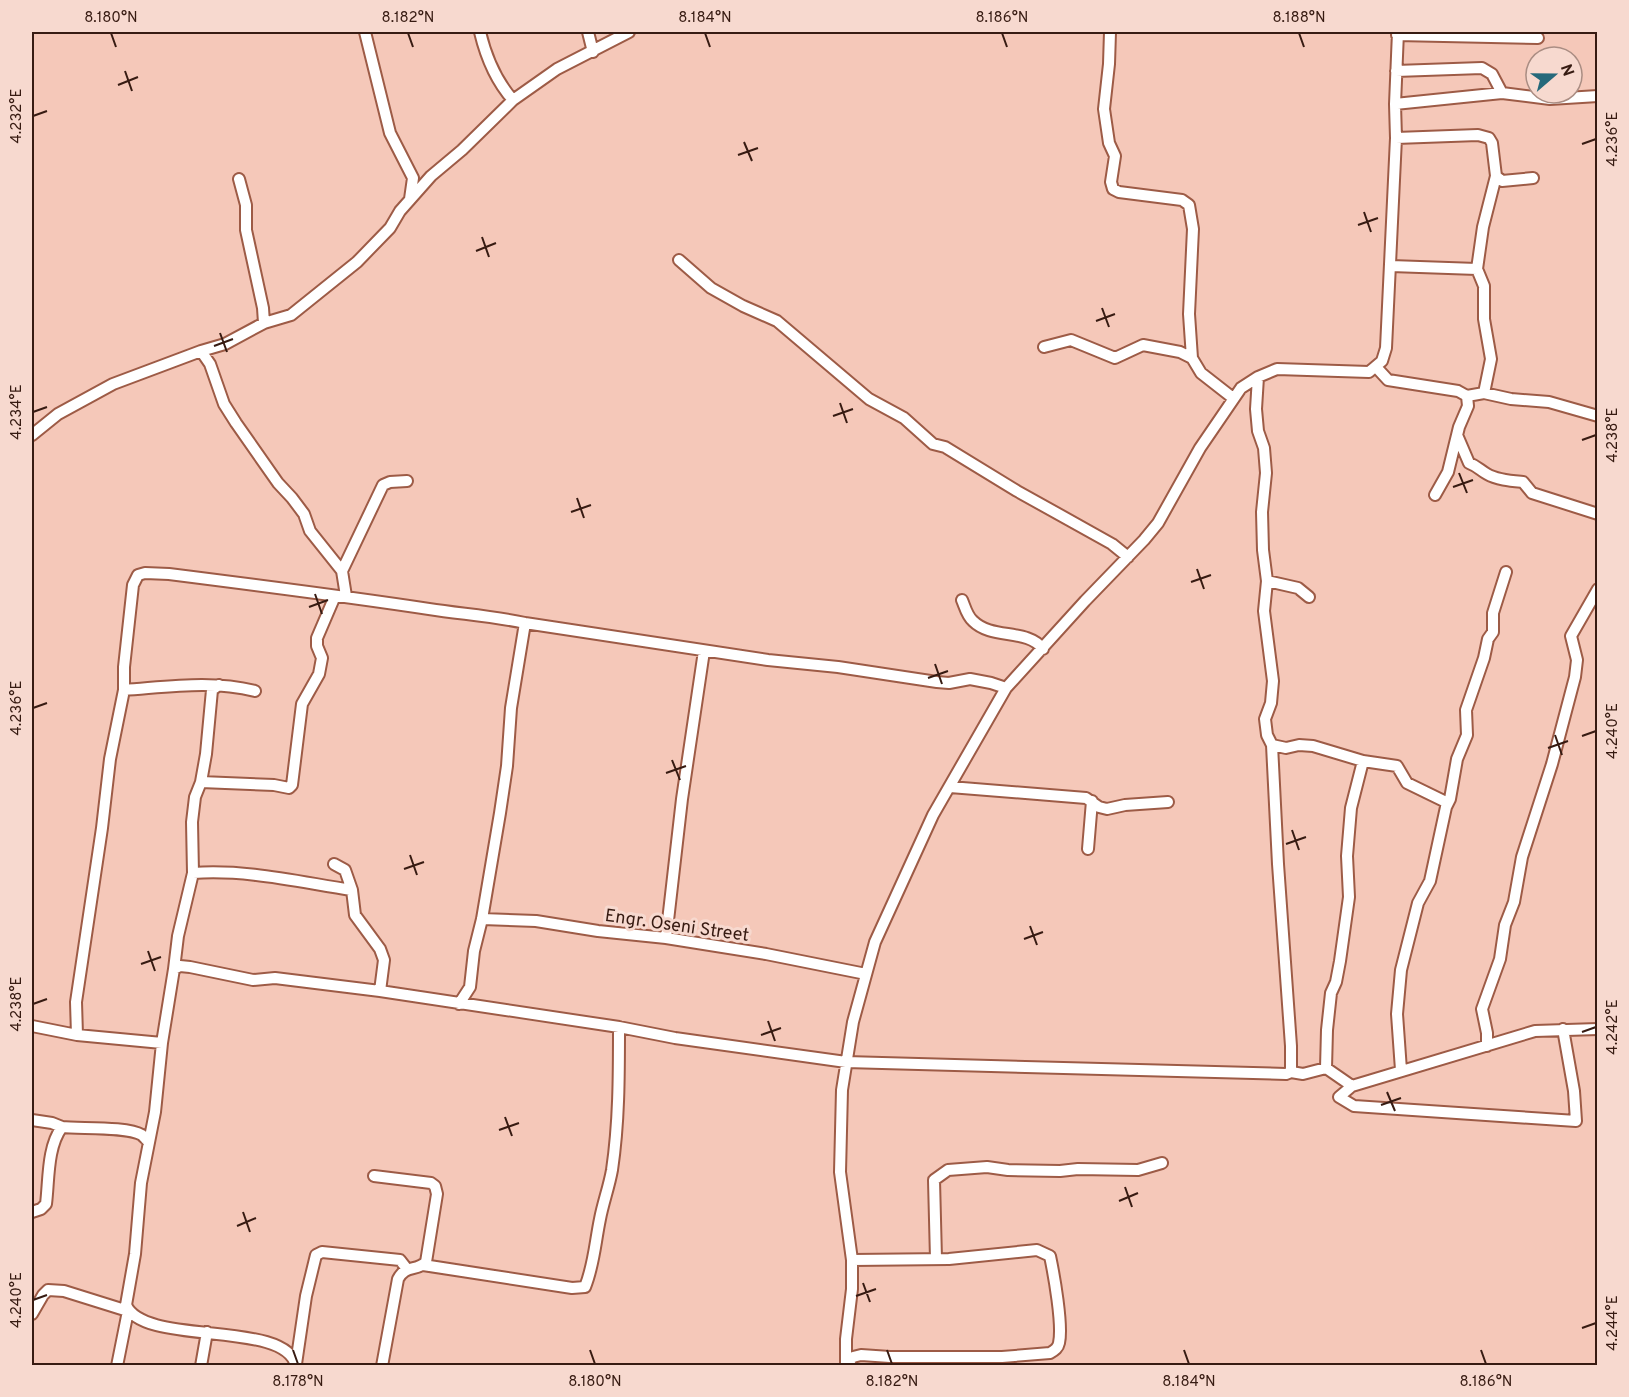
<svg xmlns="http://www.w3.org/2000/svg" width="1629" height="1397" font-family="Overpass,sans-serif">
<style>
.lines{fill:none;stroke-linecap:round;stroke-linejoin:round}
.street-casing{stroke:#9d5b46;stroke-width:14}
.street{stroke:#fff;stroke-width:10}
.ticks{fill:none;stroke:#371b12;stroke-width:2}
.labels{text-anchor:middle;stroke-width:6;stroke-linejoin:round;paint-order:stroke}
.street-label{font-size:18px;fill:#371b12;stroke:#f7d9cf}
.neatline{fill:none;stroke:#371b12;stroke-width:2}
.ticks-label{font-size:15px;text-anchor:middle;fill:#371b12}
</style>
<rect width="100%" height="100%" fill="#f5c8b9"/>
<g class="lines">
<g class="street-casing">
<path id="street" d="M365,32l25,101 23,45 -3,21
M480,32c6,25 16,49 33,68
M588,32l5,20
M1110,32l-1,32 -5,45 5,34 6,13 -4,26 2,7 6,3 63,8 7,5 4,24 -4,85 3,44 9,15 32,25
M1397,35l141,3
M1396,71l86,-3 10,6 10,19
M1395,104l107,-11 48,6 48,-3
M1396,138l82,-3 11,3 3,5 4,33 6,5 31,-3
M239,179l7,26v25l17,78 1,15
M679,260l32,28 32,18 34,15 92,78 35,19 29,26 12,3 72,44 95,53 16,13
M1391,266l86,3 7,17v33l7,40 -7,34 -17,3
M1477,269l6,-42 13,-51
M1044,347l27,-7 44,18 28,-13 37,7 12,6
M201,351l9,13 14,40 12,19 42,60 14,15 12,16 6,17 32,40
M1376,367l12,13 70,11 9,5 1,10 -9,21 -11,45 -13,23
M1258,377l-2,32 2,22 6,17 2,25 -4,39 1,38 4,31 -3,30 9,70 -2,22 -6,16 2,16 5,10 6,119 13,182v26
M1484,393l27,6 38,3 49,14
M32,435l26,-21 55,-30 88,-33 24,-7 39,-21 27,-8 66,-53 33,-34 10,-17 31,-35 31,-26 51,-50 44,-31 72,-37
M1457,435l12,28c8,3 11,7 18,11 10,6 25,7 36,8l9,11 66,21
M1267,581l31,7 11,9
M346,596l-4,-25 41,-86 7,-3 17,-1
M962,600c3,7 5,16 11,21 19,19 54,7 70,28
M124,690c44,-3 88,-10 131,1
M1272,745l14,3 13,-3 14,1 50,15 34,5 10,17 41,20
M201,782l73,3 15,3 3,-3 10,-81 17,-30 3,-16 -5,-12v-8l18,-42
M950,787l136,11 13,9 8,2 18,-4 43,-3
M1088,849l4,-48
M334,864l11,6 7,20 3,25 25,34 4,11 -4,31
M193,873c53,-4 106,9 159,17
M482,919l54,2 62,10 68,7 100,16 100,20
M666,938l16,-139 22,-148
M174,969l4,-33 15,-63 -1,-51 3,-25 6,-15 5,-28 6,-64 7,-5
M459,1004l11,-17 4,-36 8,-32 18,-106 7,-47 4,-58 14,-85
M32,1026l45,9 85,8
M77,1035l-1,-33 26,-174 8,-69 14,-69v-23l9,-82 5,-10 7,-2 24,1c87,11 174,22 260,35 32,5 64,7 96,14l243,37 70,7 99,15 12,1 21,-4 21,4 15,5
M1487,1046v-13l-5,-24 18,-50 5,-34 9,-23 8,-45 30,-93 23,-87 2,-17 -6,-24 27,-47
M1326,1068l26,18 183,-55 63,-2
M1401,1070l-4,-56 4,-44 17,-67 12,-22 16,-74 4,-8 7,-40 10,-24 -1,-25 18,-52 4,-19 5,-7v-19l13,-41
M1352,1086l-13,11 15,9 222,15 -2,-30 -11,-62
M32,1120l20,3 10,4
M374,1176l57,7 4,3 2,8 -11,68c-10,10 -20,2 -28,17l-16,87
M32,1212l9,-3 5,-5c3,-24 1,-57 16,-77 18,2 65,-1 80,8 0,0 6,6 6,7
M936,1259l-2,-79 14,-10 39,-3 21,3 52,1 18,-2 60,1 24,-7
M423,1265l149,23 13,-1c9,-22 10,-44 15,-68 3,-16 9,-32 12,-49 7,-47 7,-95 7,-143
M32,1314l11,-19 5,-5 16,1 64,20 -11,55
M296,1364l10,-68 10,-41 6,-3 78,8 7,9
M201,1366l6,-34
M296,1366c-9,-47 -153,-19 -170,-61l9,-51 6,-71 14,-71 7,-69 12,-74 6,-3 10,1 63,13 22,-2 105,13 239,36 56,11 171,24 440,12 5,-2 12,2 23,-6 1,-38 4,-37 5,-11 4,-21 9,-64 -2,-41 4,-48 12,-47
M846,1366v-27l6,-50v-29l-12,-88 2,-82 11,-68 22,-80 58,-127 73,-127 79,-87 59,-61 14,-17 42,-75 41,-60 17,-11 19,-8 92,3 13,-11 4,-13 10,-210 -1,-34 3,-72
M846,1366l7,-9 8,-2 29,2h112l48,-4c5,-3 8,-5 9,-10 4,-18 -5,-68 -9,-87l-13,-6 -88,9 -97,1"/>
</g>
<use href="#street" class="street"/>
</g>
<path class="ticks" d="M111,33l5,14M408,33l5,14M705,33l5,14M1002,33l5,14M1299,33l5,14M125,71l7,20M118,85l20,-8M33,116l14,-5M744,142l8,19M1582,144l14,-5M738,155l20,-7M1364,212l7,20M1358,225l20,-7M482,237l7,20M476,251l20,-8M1102,308l7,19M1096,321l19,-7M220,333l7,19M214,346l19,-7M840,403l7,20M33,412l14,-5M833,416l20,-7M1582,440l14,-5M1459,473l8,20M1453,487l20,-7M577,498l7,20M571,512l20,-7M1197,569l7,20M1191,582l20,-7M315,594l7,20M309,607l19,-7M935,664l7,20M928,678l20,-7M33,708l14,-5M1555,735l7,20M1582,736l14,-5M1548,748l20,-7M672,760l8,20M666,773l20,-7M1292,830l7,20M1286,844l20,-7M410,855l7,20M404,869l20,-7M1030,926l7,19M1024,939l19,-7M148,951l7,20M141,964l20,-7M33,1004l14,-5M768,1021l7,20M1582,1032l14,-5M761,1035l20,-7M1387,1092l8,19M1381,1105l20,-7M505,1117l7,19M499,1130l20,-7M1125,1187l7,20M1119,1201l19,-8M243,1212l7,20M237,1226l19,-8M863,1283l7,19M856,1296l20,-7M33,1300l14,-5M1582,1328l14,-5M293,1350l5,14M590,1350l5,14M887,1350l5,14M1184,1350l5,14M1481,1350l5,14"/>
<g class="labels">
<g class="street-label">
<text transform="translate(677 925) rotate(8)" y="6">Engr. Oseni Street</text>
</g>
</g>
<rect width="1629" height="1397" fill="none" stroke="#f7d9cf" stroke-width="66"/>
<g transform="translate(1554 75) rotate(70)"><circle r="28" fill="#f7d9cf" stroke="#aa8d83" stroke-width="1.5"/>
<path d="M0-4.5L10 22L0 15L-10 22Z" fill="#26697b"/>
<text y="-9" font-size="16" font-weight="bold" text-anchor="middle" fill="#371b12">N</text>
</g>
<rect x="33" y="33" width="1563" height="1331" class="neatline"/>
<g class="ticks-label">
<text x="111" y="22">8.180°N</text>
<text x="408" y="22">8.182°N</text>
<text x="705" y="22">8.184°N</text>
<text x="1002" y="22">8.186°N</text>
<text x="1299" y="22">8.188°N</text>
<text transform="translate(16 116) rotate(-90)" y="5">4.232°E</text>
<text transform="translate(1612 139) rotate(-90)" y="5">4.236°E</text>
<text transform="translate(16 412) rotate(-90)" y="5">4.234°E</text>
<text transform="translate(1612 435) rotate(-90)" y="5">4.238°E</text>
<text transform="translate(16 708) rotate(-90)" y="5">4.236°E</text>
<text transform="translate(1612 731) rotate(-90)" y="5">4.240°E</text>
<text transform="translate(16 1004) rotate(-90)" y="5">4.238°E</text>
<text transform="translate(1612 1027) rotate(-90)" y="5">4.242°E</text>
<text transform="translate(16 1300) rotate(-90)" y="5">4.240°E</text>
<text transform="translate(1612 1323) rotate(-90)" y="5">4.244°E</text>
<text x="298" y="1386">8.178°N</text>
<text x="595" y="1386">8.180°N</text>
<text x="892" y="1386">8.182°N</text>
<text x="1189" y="1386">8.184°N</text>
<text x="1486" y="1386">8.186°N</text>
</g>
</svg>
